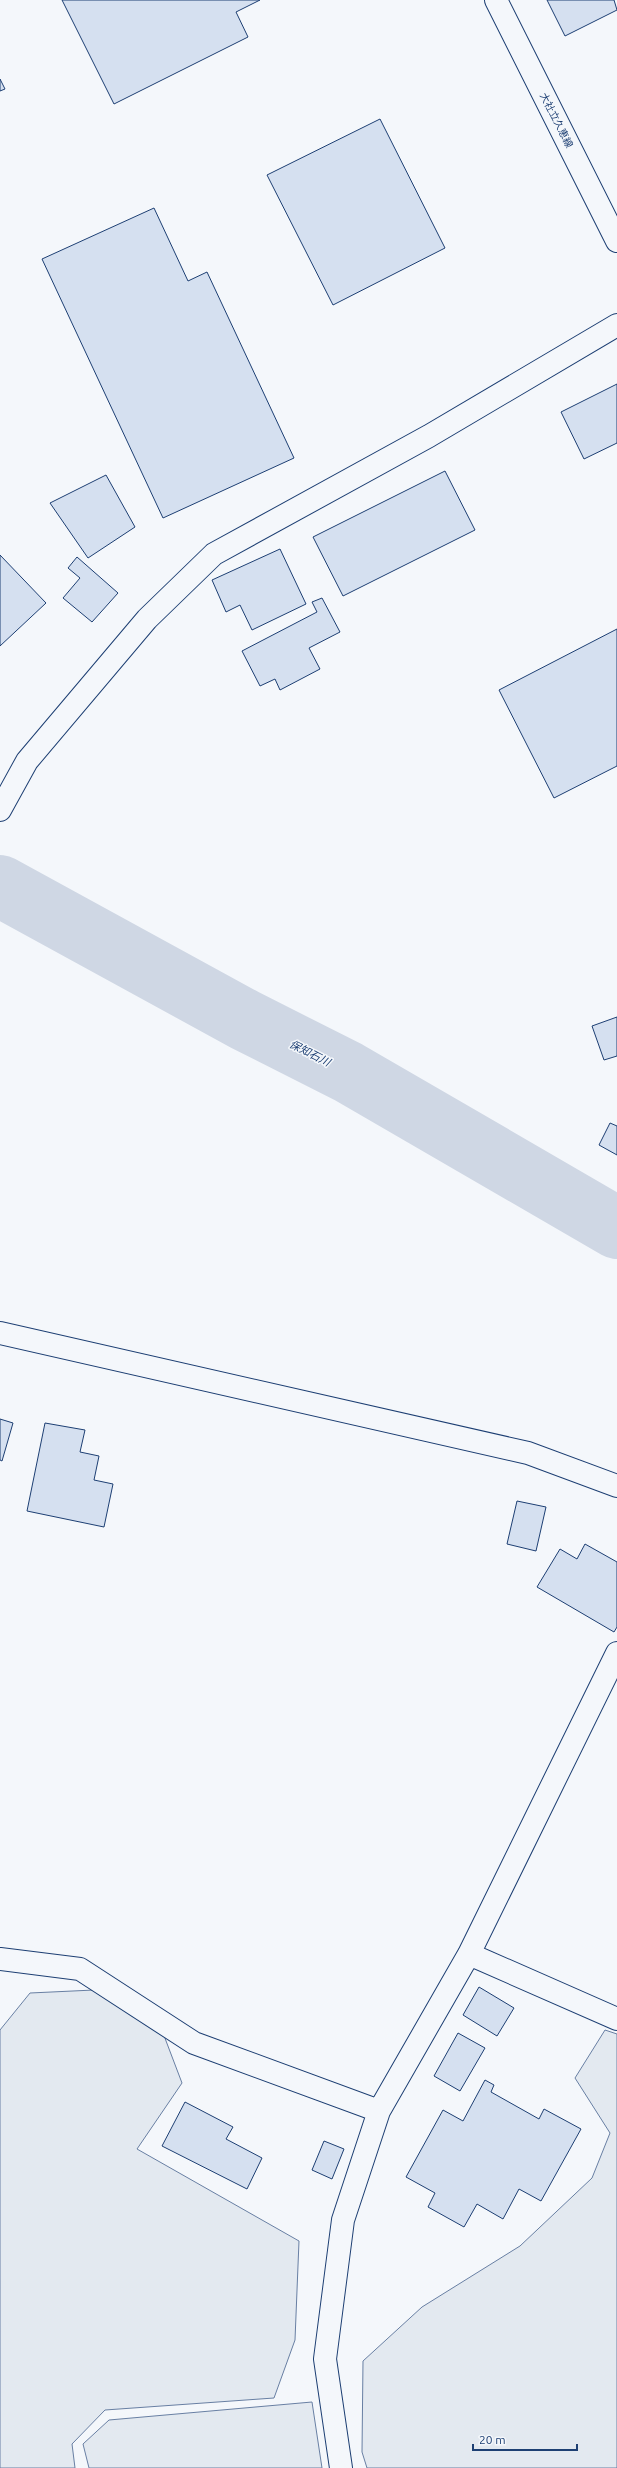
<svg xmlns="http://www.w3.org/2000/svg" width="617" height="2468" font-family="Ubuntu,'Noto Sans JP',sans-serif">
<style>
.green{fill:#e3e9f0;stroke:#687fa3}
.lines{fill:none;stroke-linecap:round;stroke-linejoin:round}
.river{stroke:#cfd7e4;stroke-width:62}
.building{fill:#d5e0f0;stroke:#1d3f73}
.minor-casing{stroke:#1d3f73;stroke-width:24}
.tertiary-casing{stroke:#1d3f73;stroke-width:24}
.secondary-casing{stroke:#1d3f73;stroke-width:24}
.minor{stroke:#f4f7fb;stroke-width:22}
.tertiary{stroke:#f4f7fb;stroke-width:22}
.secondary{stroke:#f4f7fb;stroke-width:22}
.labels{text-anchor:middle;stroke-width:3;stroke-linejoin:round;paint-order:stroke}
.street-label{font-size:10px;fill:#1d3f73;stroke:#f4f7fb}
.water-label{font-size:11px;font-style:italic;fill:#1d3f73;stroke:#f4f7fb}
</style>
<rect width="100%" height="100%" fill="#f4f7fb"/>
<path class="green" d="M94,1990l69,43 19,50 -45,66 162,92 -4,99 -21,58 -169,12 -33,34 3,24h-75v-438l30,-37z
M605,2030l12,4v434h-250l-5,-16 1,-91 59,-54 98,-61 72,-68 18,-45 -35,-55z
M312,2402l10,66h-233l-6,-24 26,-24z"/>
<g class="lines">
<path class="river" d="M0,886l245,134 103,52 269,156"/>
</g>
<path class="building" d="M62,0h198l-24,12 12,25 -134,67z
M547,0h67l3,10 -52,26z
M0,79l5,10 -5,2z
M380,119l65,129 -112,57 -66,-130z
M154,208l34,73 19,-9 87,186 -131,60 -121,-259z
M617,384v59l-33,16 -23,-47z
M445,471l30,59 -132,66 -30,-59z
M106,475l29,52 -47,31 -38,-55z
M280,549l26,55 -54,26 -12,-25 -14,7 -14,-32z
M0,555l46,48 -46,43z
M77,557l41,36 -26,29 -29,-24 17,-20 -12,-10z
M322,598l18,34 -31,16 11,21 -40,21 -5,-11 -15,7 -18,-35 75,-39 -5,-10z
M617,629v137l-63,32 -55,-108z
M617,1017v39l-13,4 -12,-34z
M610,1123l7,3v29l-18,-10z
M0,1419l13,4 -11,38 -2,-1z
M45,1423l40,7 -5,22 19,4 -5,24 19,4 -9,43 -77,-16z
M517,1501l29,6 -10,44 -29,-7z
M585,1544l32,18v65l-3,5 -77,-45 23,-38 17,10z
M479,1987l35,21 -17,28 -34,-21z
M458,2033l27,15 -25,43 -26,-15z
M485,2080l9,5 -3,7 48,27 5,-10 37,20 -40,72 -22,-12 -16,30 -26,-15 -13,23 -36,-20 7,-14 -29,-16 37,-67 20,11z
M185,2102l48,25 -7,12 36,19 -15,31 -85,-43z
M324,2141l20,8 -12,30 -20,-9z"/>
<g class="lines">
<g class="minor-casing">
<path id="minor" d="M0,810l27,-49 120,-142 67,-65 215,-118 188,-111
M469,1954l148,65
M0,1959l80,10 114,74 185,68
M341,2468l-16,-109 18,-139 36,-109 90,-157 148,-301"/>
</g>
<g class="tertiary-casing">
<path id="tertiary" d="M0,1333l528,120 89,33"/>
</g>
<g class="secondary-casing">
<path id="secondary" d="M496,0l121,241"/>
</g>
<use href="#minor" class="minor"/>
<use href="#tertiary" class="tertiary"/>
<use href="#secondary" class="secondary"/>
</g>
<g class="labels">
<g class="street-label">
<text transform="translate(557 120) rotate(63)" y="4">大社立久恵線</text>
</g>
<g class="water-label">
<text transform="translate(310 1053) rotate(27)" y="4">保知石川</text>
</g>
</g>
<path d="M473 2444v6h104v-6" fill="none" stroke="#1d3f73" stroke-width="2"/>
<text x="479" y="2444" font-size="12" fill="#1d3f73" stroke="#f4f7fb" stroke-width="3" paint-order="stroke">20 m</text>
</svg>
